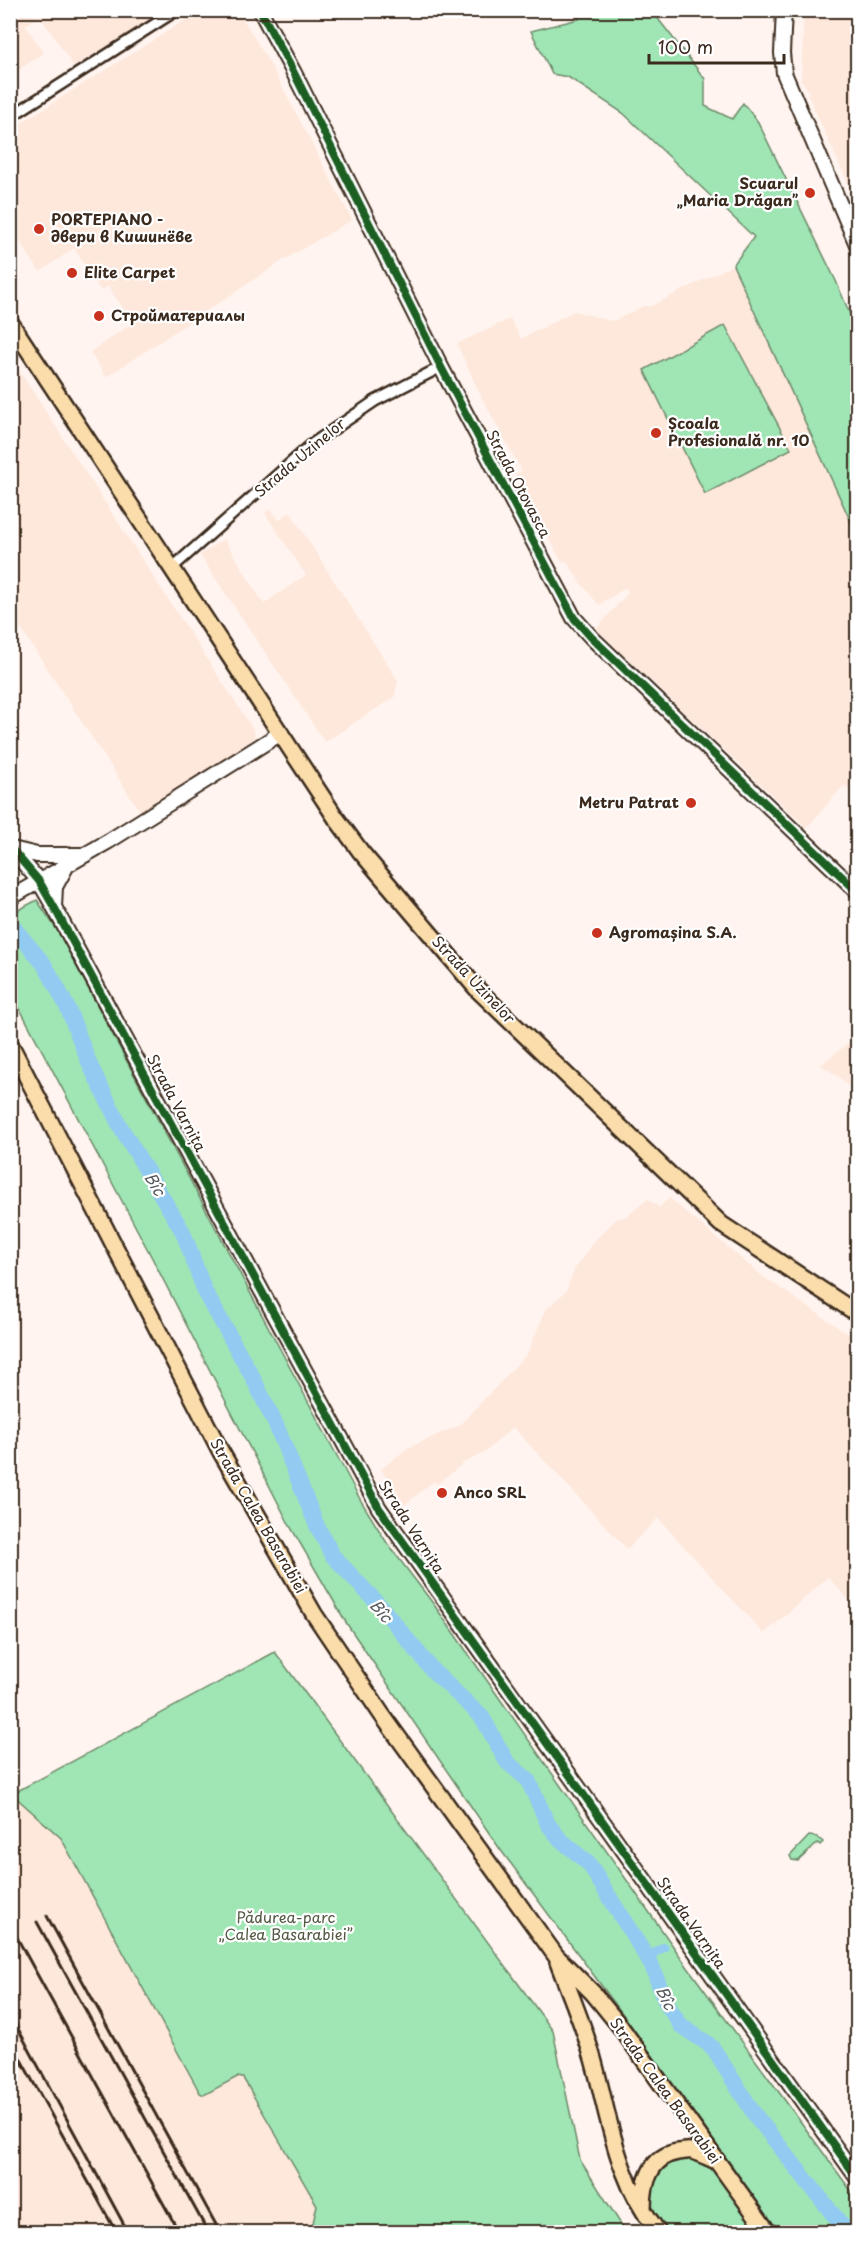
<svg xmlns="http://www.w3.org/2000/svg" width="868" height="2243" font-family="'Playpen Sans',sans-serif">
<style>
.built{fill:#fee7db}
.green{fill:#9fe6b4;stroke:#6d8869;stroke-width:1.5}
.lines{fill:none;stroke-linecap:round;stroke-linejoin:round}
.canal{stroke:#91cbf1;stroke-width:9}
.river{stroke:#91cbf1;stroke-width:16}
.street-casing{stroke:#3b2a1e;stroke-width:14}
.secondary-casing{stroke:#3b2a1e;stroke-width:18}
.primary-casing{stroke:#3b2a1e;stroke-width:20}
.street{stroke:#fff;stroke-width:9}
.secondary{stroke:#fff;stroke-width:14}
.primary{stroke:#faddab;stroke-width:15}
.rail{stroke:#3b2a1e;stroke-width:3}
.cycleway-casing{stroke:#fff;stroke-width:11}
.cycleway{stroke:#1b5e20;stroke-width:8}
.poi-dot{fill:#c8321e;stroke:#fff;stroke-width:2}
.labels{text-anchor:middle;stroke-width:4.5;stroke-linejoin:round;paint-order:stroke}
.poi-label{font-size:15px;font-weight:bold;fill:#3b2a1e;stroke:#fff;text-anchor:start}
.street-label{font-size:15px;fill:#3b2a1e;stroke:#fff}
.park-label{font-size:15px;fill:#545944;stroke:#fff}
.water-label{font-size:16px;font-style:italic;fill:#555a5d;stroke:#fff}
</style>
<rect width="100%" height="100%" fill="#fff4ef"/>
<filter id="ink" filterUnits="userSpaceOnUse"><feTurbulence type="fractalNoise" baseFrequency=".0167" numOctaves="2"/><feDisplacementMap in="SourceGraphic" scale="12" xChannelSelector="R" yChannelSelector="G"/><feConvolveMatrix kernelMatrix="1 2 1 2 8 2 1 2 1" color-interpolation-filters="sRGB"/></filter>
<g filter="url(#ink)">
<path class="built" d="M11,10h153v1l-90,56 -34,-51 -15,9 19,28 -33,22z
M202,10l36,1 32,53 82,156 -67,39 -179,118 -16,-25 43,-29 -25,-37 -7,5 -27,-43 -34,24 -29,-44v-99z
M804,11h53v192l-49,-108 1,-4 -8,-11z
M733,265l124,270 1,256 -3,4 -11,-10 -35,40 -4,1 -209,-197 33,-37 -4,-4 -26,17 -19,-23 -10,-17h-1l-3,-5 -4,2 -47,-87 7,-4 -41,-75 -24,-52 53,-25 11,20 53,-28 37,10 5,-1 28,-14 5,1z
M10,357l244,374 1,7 -113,76 -131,-201z
M271,509l8,11 11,-8 108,169 -4,16 -69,45 -125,-187 24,-16 40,65 42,-29 -41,-62z
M857,1036v59l-19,-19 -17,-11z
M669,1198l93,78 95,64v20l-2,4 3,1 -1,244 -29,-32 -64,57 -106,-116 -31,31 -114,-122 -29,26 -19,9 -28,22 -3,-3 -31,25 -22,-37 27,-21 52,-23 67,-71 19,-44 20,-19 9,-22 18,-27 23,-23 11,-3 21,-17 11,9z
M10,1791l51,47 143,257 33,-18 6,1 74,128 -6,26h-300z"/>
<path class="green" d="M575,11h77l53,68v27l27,13 11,-16 15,19 78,159 21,50v204l-124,-270 21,-28 -131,-124 -55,-36 -16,-3 -21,-43 48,-12z
M725,325l66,124 -86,45 -61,-124z
M37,900l20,30 304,571 26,42 45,59 257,367 168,230v33h-78l-149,-208 -130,-175 -153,-225 -57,-98 -140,-272 -139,-262v-78z
M275,1652l278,379 27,129 46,72h-315l6,-27 -74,-127 -6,-1 -33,18 -4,-2 -139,-255 -49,-44z
M809,1836l8,1 6,5 -3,3 -2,-2 -20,18 -6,-1 -2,-4z
M684,2157l12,2 17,10 46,63h-90c-16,-20 -33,-45 -7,-67 5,-4 16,-6 22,-8z"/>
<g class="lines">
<path class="canal" d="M647,1957l17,-10"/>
<path class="river" d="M10,923l34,41 12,21 12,24 22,56 30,61 63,106 22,60 47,84 24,49 41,101 16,30 49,52 51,63 49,46 25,45 21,18 20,44 12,15 29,25 63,102 13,35 16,25 26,17 7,7 41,65 92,117"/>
<g class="street-casing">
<path id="street" d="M10,117l167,-107
M172,568l140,-124 63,-43 66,-34"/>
</g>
<g class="secondary-casing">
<path id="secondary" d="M260,10l33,61 148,296 133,251 18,20 266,254
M784,10l-2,43 2,20 74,174
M10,847l29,34 15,26 325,601 479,671
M12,849l25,6h47
M10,898l99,-57 172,-108
M54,907l1,-20 11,-20"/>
</g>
<g class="primary-casing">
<path id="primary" d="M10,322l326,496 25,34 117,138 243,234 137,90
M10,1044l211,408 93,162 68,101 174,241 37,37 26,32 149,207
M558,1962c13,35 29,71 38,108 16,62 22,109 62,162
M643,2208c0,-24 7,-52 35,-56 4,0 9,-2 14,-1 7,2 15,6 22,9"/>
</g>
<use href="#street" class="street"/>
<use href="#secondary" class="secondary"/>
<use href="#primary" class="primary"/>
<path class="rail" d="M47,1916l173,316
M37,1922l171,310
M10,1925l169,307
M10,2014l118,218
M10,2040l106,192"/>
<g class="cycleway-casing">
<path id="cycleway" d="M260,10l33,61 148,296 133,251 18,20 266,254
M10,847l29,34 15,26 325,601 479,671"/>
</g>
<use href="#cycleway" class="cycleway"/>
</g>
</g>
<g class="poi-dot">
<circle cx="810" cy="193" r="6"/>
<circle cx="39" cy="229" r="6"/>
<circle cx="72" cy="273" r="6"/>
<circle cx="99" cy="316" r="6"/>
<circle cx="656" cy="433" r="6"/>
<circle cx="691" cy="803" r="6"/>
<circle cx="597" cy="933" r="6"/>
<circle cx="442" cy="1493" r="6"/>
</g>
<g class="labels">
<g class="poi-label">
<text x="798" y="189" text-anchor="end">Scuarul<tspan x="798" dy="17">„Maria Drăgan”</tspan></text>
<text x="51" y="225">PORTEPIANO -<tspan x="51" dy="17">двери в Кишинёве</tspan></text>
<text x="84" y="278">Elite Carpet</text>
<text x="111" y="321">Стройматериалы</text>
<text x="668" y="429">Școala<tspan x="668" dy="17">Profesională nr. 10</tspan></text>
<text x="679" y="808" text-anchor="end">Metru Patrat</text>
<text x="609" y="938">Agromașina S.A.</text>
<text x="454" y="1498">Anco SRL</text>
</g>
<g class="street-label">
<text transform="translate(300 458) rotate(-40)" y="5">Strada Uzinelor</text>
<text transform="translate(518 484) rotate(62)" y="5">Strada Otovasca</text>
<text transform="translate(473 980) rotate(47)" y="5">Strada Uzinelor</text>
<text transform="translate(176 1103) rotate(62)" y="5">Strada Varnița</text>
<text transform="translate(258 1516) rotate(60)" y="5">Strada Calea Basarabiei</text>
<text transform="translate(411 1527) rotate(57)" y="5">Strada Varnița</text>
<text transform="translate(691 1923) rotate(55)" y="5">Strada Varnița</text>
<text transform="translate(665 2091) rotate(54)" y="5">Strada Calea Basarabiei</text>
</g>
<g class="park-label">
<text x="286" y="1923">Pădurea-parc<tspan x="286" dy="17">„Calea Basarabiei”</tspan></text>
</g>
<g class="water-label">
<text transform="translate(155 1184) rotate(59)" y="6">Bîc</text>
<text transform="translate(381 1611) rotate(49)" y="6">Bîc</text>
<text transform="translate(666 1998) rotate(64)" y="6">Bîc</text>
</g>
</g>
<rect width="868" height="2243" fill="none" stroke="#fff" stroke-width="36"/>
<rect x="18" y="18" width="832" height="2207" fill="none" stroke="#3b2a1e" stroke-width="2" filter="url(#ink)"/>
<path d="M649 54v9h135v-9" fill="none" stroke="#3b2a1e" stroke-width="3"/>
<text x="658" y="54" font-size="18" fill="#3b2a1e" stroke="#ffffff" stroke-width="4.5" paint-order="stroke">100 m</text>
</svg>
